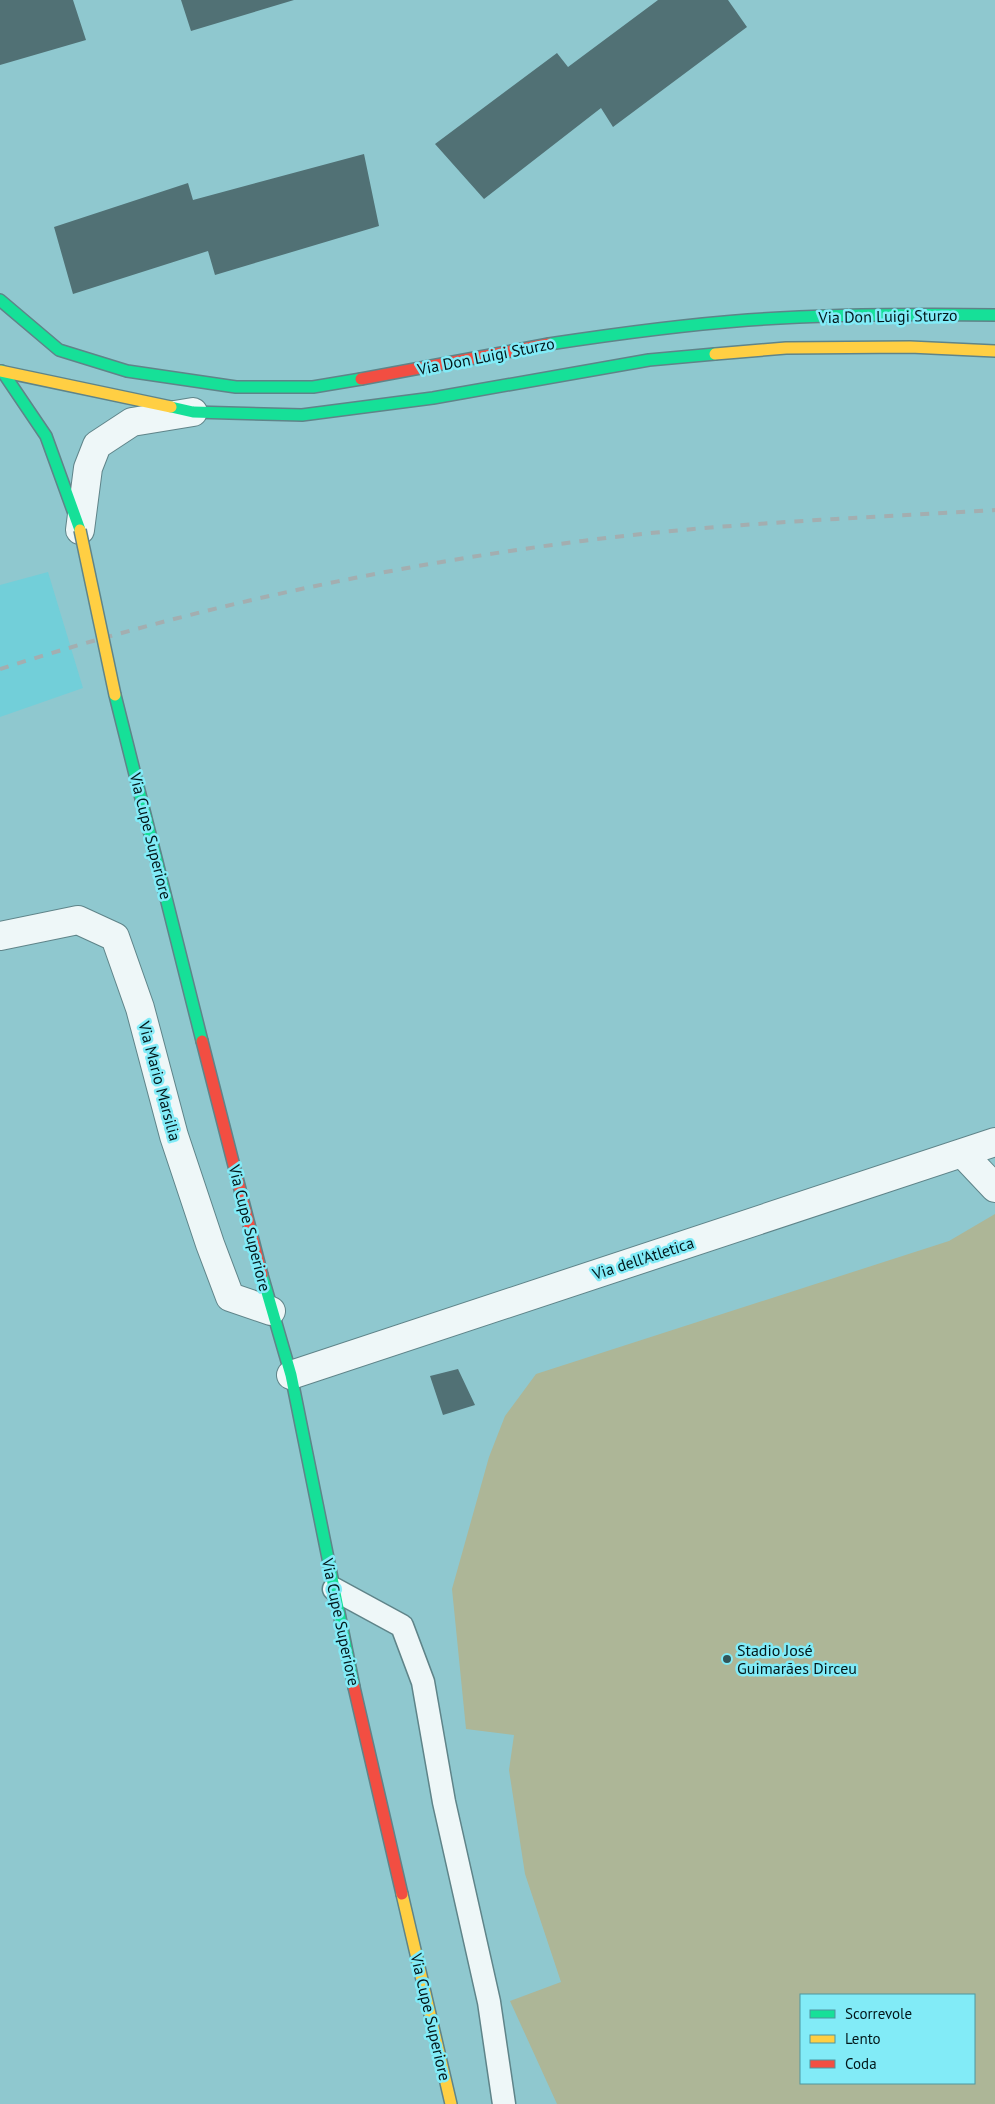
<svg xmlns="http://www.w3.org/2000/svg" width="995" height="2104" font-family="'PT Sans',sans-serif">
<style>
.built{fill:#72cfd9}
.green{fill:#adb697;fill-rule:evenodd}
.building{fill:#517175}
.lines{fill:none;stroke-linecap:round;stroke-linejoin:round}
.lane-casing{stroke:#5f8489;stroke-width:25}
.street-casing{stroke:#5f8489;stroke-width:30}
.fast-casing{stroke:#5f8489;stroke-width:14}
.slow-casing{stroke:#5f8489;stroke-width:14}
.jam-casing{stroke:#5f8489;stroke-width:14}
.lane{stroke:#eef7f8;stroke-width:22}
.street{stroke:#eef7f8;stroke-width:28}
.fast{stroke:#16e098;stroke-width:11}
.slow{stroke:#ffcf43;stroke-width:11}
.jam{stroke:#f24e42;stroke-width:11}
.rail{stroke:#a3aeb0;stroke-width:4;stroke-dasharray:9 9;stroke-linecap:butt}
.slow-bridge-casing{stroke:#5f8489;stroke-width:14;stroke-linecap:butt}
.slow-bridge{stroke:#ffcf43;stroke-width:11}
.poi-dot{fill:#335559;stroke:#82ebf7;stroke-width:2}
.labels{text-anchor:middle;stroke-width:5;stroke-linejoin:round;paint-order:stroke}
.street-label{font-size:16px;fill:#02171a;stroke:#82ebf7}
.poi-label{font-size:16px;fill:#02171a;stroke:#82ebf7;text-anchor:start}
</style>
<rect width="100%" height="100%" fill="#8fc8cf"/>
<path class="built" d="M48,572l35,116 -83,29v-132z"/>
<path class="green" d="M995,1214v890h-438l-47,-103 51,-19 -36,-108 -16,-104 5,-35 -48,-6 -14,-140 37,-132 16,-41 31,-42 413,-133zM974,1995v88h-173v-88z"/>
<path class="building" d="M0,0h73l13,40 -86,25z
M181,0h113l-103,31z
M658,0h70l19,27 -134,100 -12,-19 -117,91 -49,-55 122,-91 11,14z
M364,154l15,72 -164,49 -7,-24 -135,43 -19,-67 134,-44 5,17z
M458,1369l17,36 -32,10 -13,-39z"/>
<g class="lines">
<g class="lane-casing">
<path id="lane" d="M334,1589l68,37 21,56 21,120 45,200 15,102"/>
</g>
<g class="street-casing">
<path id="street" d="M80,530l8,-62 9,-23 35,-23 61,-10
M0,936l78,-16 37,17 25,71 34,128 36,108 20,53 41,14
M962,1153l33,35
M291,1375l704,-233"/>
</g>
<g class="fast-casing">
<path id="fast" d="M0,300l59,50 68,21 109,16h77l48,-8
M549,344c66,-10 132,-19 199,-24 83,-6 165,-6 247,-5
M2,371l44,65 34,94
M171,407l22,5 109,3 131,-17 216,-38 66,-6
M115,695l87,346
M262,1275l29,100 63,312"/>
</g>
<g class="slow-casing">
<path id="slow" d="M715,354l71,-6 124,-1 85,4
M0,371l171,36
M402,1894l49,210"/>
</g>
<g class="jam-casing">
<path id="jam" d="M361,379l188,-35
M202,1041l60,234
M354,1687l48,207"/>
</g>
<use href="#lane" class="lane"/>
<use href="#street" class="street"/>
<use href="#fast" class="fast"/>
<use href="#slow" class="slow"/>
<use href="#jam" class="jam"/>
<path class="rail" d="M0,669c192,-61 390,-104 590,-129 134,-17 270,-22 405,-30"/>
<g class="slow-bridge-casing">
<path id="slow-bridge" d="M80,530l35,165"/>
</g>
<use href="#slow-bridge" class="slow-bridge"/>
</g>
<circle class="poi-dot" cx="727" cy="1659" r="5"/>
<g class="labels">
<g class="street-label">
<text transform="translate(888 316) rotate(-1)" y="6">Via Don Luigi Sturzo</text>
<text transform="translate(486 356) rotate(-11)" y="6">Via Don Luigi Sturzo</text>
<text transform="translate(151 836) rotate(76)" y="6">Via Cupe Superiore</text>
<text transform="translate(160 1081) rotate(75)" y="6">Via Mario Marsilia</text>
<text transform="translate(250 1228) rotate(76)" y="6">Via Cupe Superiore</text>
<text transform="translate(643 1258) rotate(-18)" y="6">Via dell'Atletica</text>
<text transform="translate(341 1622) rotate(78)" y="6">Via Cupe Superiore</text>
<text transform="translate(431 2017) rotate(77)" y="6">Via Cupe Superiore</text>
</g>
<g class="poi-label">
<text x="737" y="1656">Stadio José<tspan x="737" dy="18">Guimarães Dirceu</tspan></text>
</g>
</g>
<rect x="800" y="1994" width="175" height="90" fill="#82ebf7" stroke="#4f969f"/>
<rect x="810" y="2010" width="25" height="8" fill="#16e098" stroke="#4f969f"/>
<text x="845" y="2019" font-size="15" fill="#02171a">Scorrevole</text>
<rect x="810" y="2035" width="25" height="8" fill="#ffcf43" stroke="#4f969f"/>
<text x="845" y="2044" font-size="15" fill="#02171a">Lento</text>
<rect x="810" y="2060" width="25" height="8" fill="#f24e42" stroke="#4f969f"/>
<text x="845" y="2069" font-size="15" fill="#02171a">Coda</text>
</svg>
